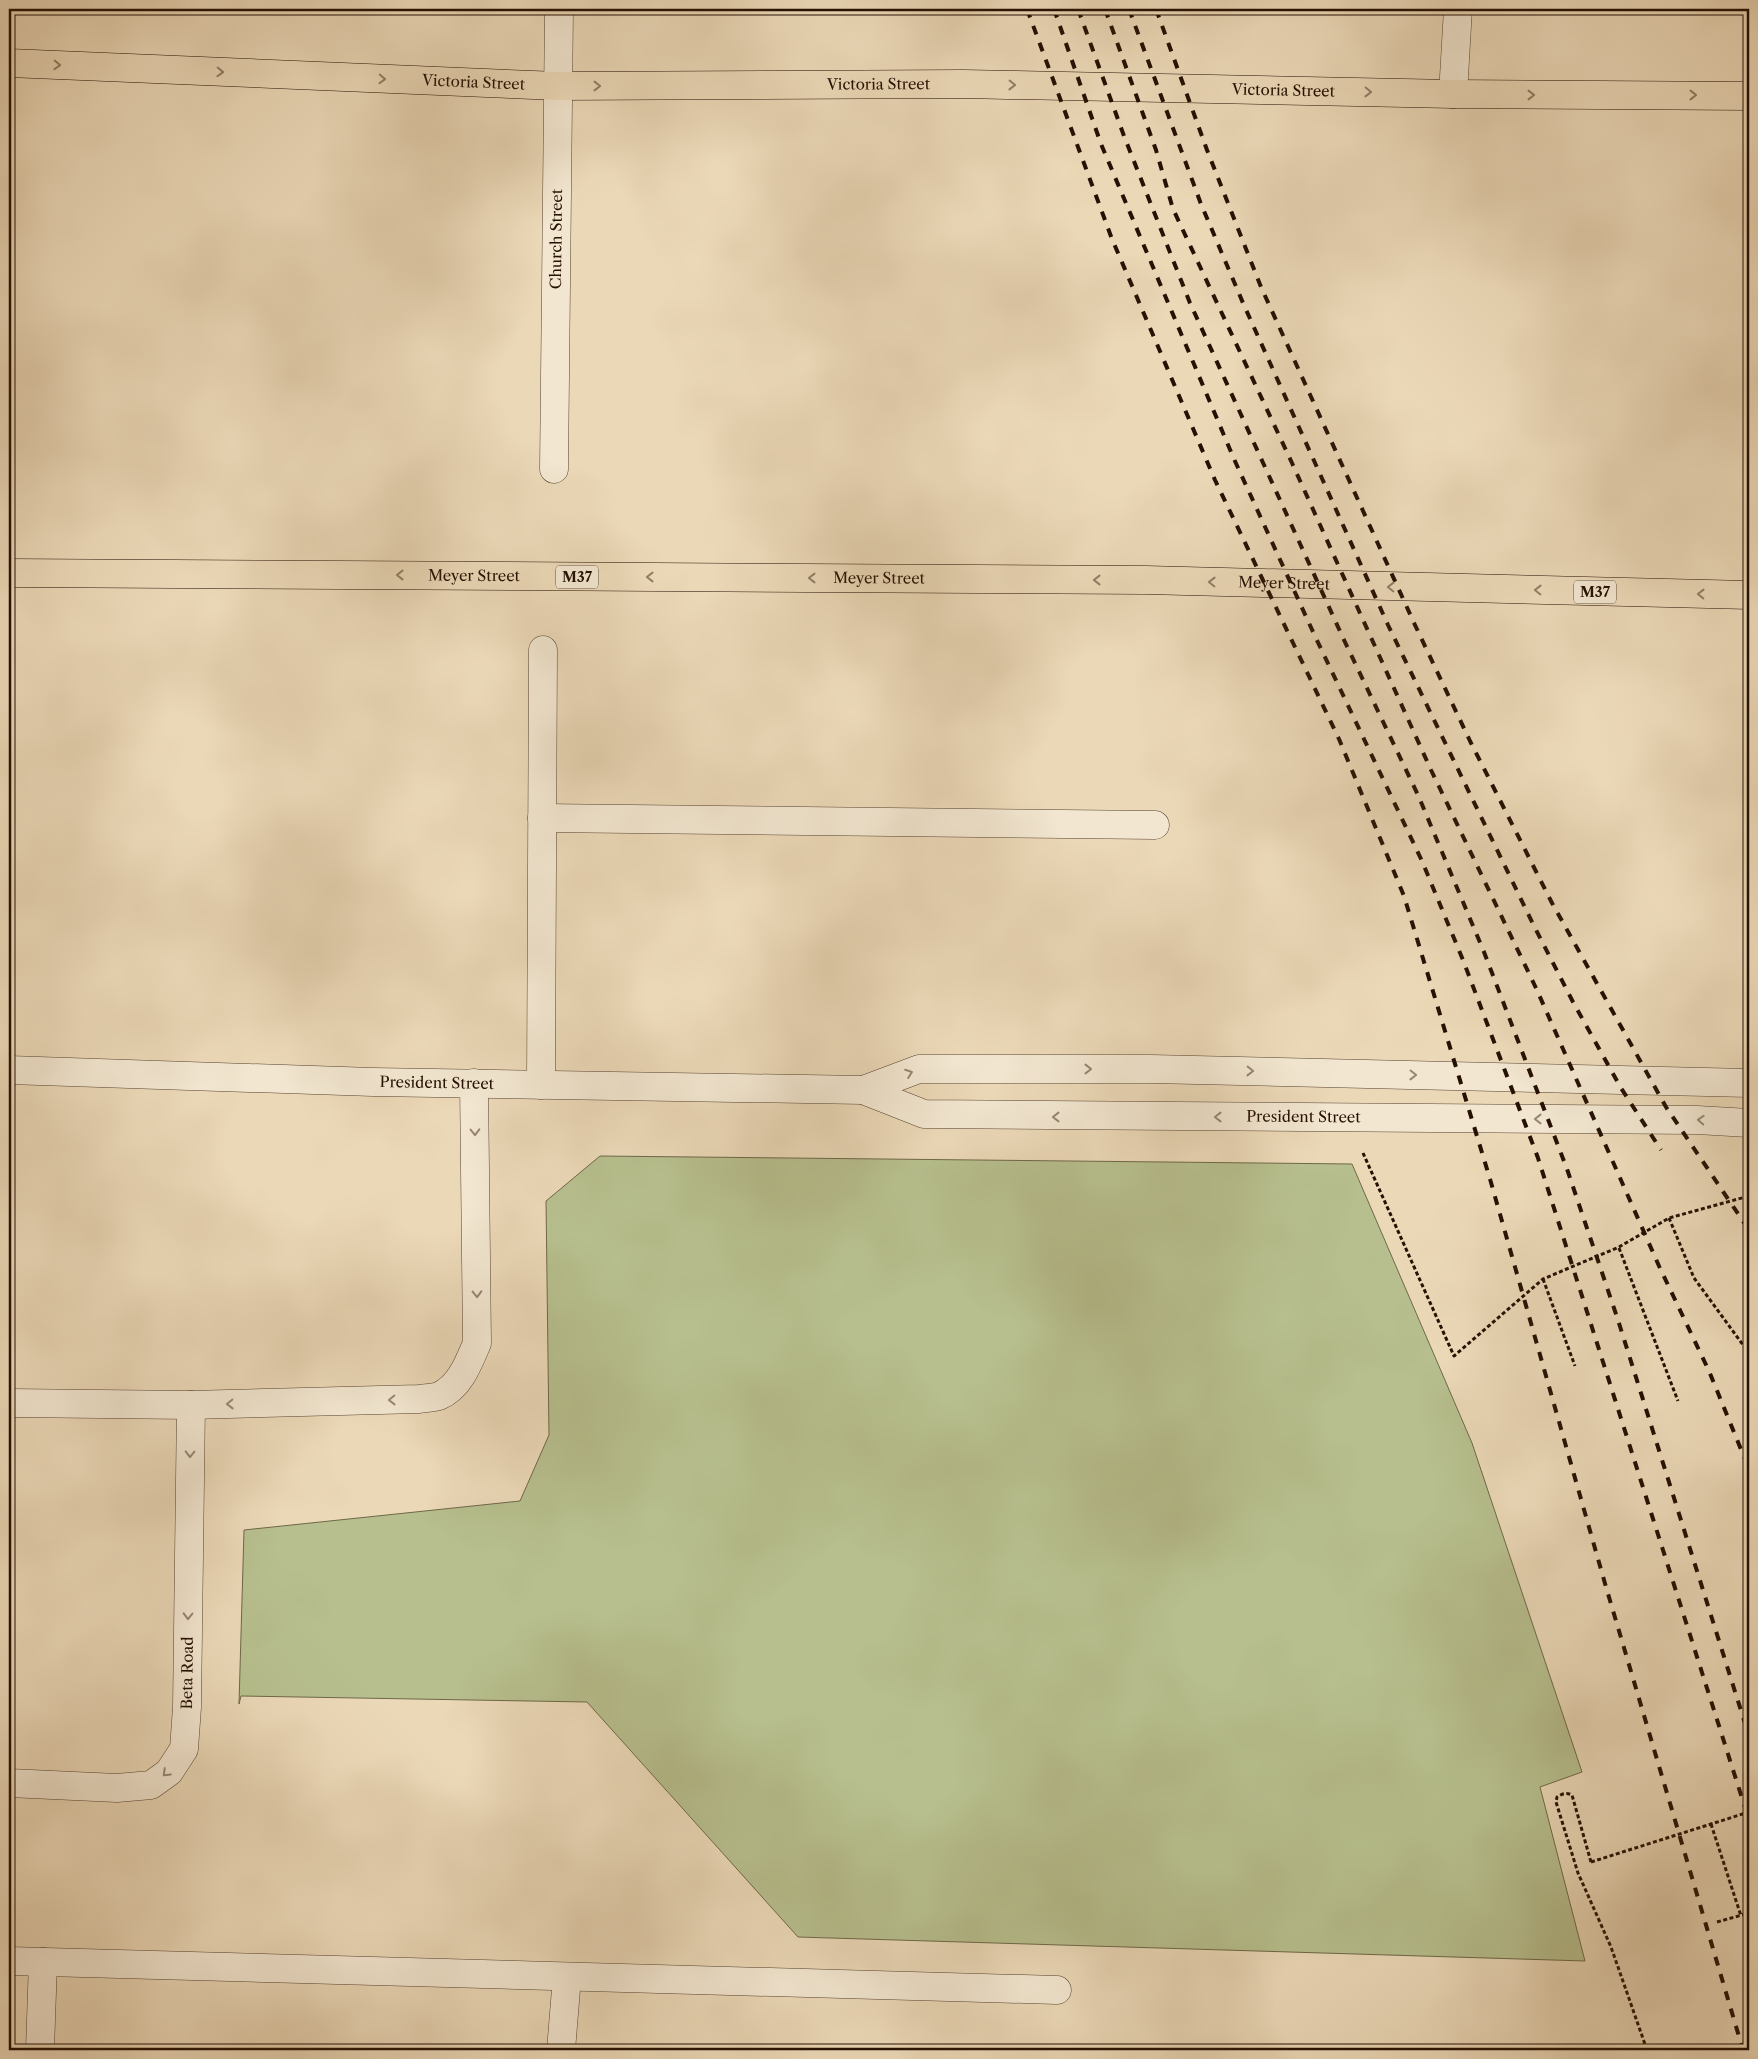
<svg xmlns="http://www.w3.org/2000/svg" width="1758" height="2059" font-family="'Libre Caslon Text',serif">
<style>
.green{fill:#b7bf8e;stroke:#6e6848}
.lines{fill:none;stroke-linecap:round;stroke-linejoin:round}
.minor-casing{stroke:#564230;stroke-width:29}
.major-casing{stroke:#251003;stroke-width:29}
.path{stroke:#251003;stroke-width:3;stroke-dasharray:4 2.5;stroke-linecap:butt}
.minor{stroke:#f2e6d0;stroke-width:28}
.major{stroke:#ebd8b7;stroke-width:28}
.rail{stroke:#251003;stroke-width:4;stroke-dasharray:9 9;stroke-linecap:butt}
.path-bridge{stroke:#251003;stroke-width:3;stroke-dasharray:4 2.5;stroke-linecap:butt}
.oneway{stroke:#927e66}
.oneway2{stroke:#968674}
.labels{text-anchor:middle;stroke-width:5;stroke-linejoin:round;paint-order:stroke}
.shield{fill:#f2e6d0;stroke:#625040;stroke-width:1}
.shield-label{font-size:14px;font-weight:bold;fill:#251003}
.street-label{font-size:15px;fill:#251003;stroke:#f2e6d0}
</style>
<rect width="100%" height="100%" fill="#ebd8b7"/>
<filter id="stains"><feTurbulence type="fractalNoise" baseFrequency=".004" numOctaves="4"/><feColorMatrix values="0 0 0 0 .2 0 0 0 0 .09 0 0 0 0 .02 0 0 0 .5 -.17"/></filter>
<radialGradient id="worn" r=".72"><stop offset=".6" stop-color="#630" stop-opacity="0"/><stop offset="1" stop-color="#630" stop-opacity=".3"/></radialGradient>
<path class="green" d="M600,1156l752,8 120,279 110,329 -42,15 45,174 -787,-24 -211,-235 -346,-6 -2,8 5,-174 276,-29 29,-66 -3,-234z"/>
<g class="lines">
<g class="minor-casing">
<g id="minor">
<path d="M1453,94l5,-85"/>
<path id="s1" d="M554,469l5,-460"/>
<path d="M542,818l613,7"/>
<path id="s2" d="M9,1070l364,12 490,8 56,-21h232l598,14"/>
<path d="M541,1085l2,-435"/>
<path id="s3" d="M863,1090l61,24 773,6 52,3"/>
<path d="M9,1403l182,2 228,-6c6,-1 14,-1 20,-3 21,-9 30,-34 38,-53l-3,-260"/>
<path id="s4" d="M9,1783l108,5 34,-3 18,-13 15,-23 3,-42 4,-302"/>
<path d="M9,1961l1048,29"/>
<path d="M40,2050l3,-88"/>
<path d="M561,2050l6,-73"/>
</g>
</g>
<g class="major-casing">
<g id="major">
<path id="s5" d="M9,63l549,23 405,-2 490,10 296,2"/>
<path id="s6" d="M9,573l1137,7 603,15"/>
</g>
</g>
<path class="path" d="M1363,1153l91,203 89,-77 76,-32 50,-29 80,-22
M1669,1218l25,60 49,67
M1619,1248l59,153
M1543,1279l32,87
M1711,1824l30,92
M1591,1862l-19,-67c-6,-3 -10,-1 -15,2l-1,5 22,71 33,74 36,103
M1717,1922l32,-9"/>
<use href="#minor" class="minor"/>
<use href="#major" class="major"/>
<path class="rail" d="M1027,9l85,230 103,241 124,259 65,157 86,283 116,408 137,463
M1054,9l47,135 133,315 80,175 108,227 41,99 75,198 211,662
M1078,9l46,127 66,167 154,337 74,155 66,157 83,217 50,148 132,419
M1105,9l51,141 17,59 119,254 139,307 105,218 123,278 50,105 40,98
M1129,9l72,195 42,99 145,322 145,299 40,78 48,86 40,62
M1156,9l51,141 54,137 154,338 55,116 82,162 114,204 83,123"/>
<path class="path-bridge" d="M1591,1862l158,-50"/>
</g>
<defs><path id="oneway-chevron" d="M-2-3.5L2.5 0L-2 3.5" fill="none" stroke-width="1.6" stroke-linecap="round" stroke-linejoin="round" transform="scale(1.25)"/></defs>
<g class="oneway">
<use href="#oneway-chevron" transform="translate(57 65) rotate(2)"/>
<use href="#oneway-chevron" transform="translate(220 72) rotate(2)"/>
<use href="#oneway-chevron" transform="translate(382 79) rotate(2)"/>
<use href="#oneway-chevron" transform="translate(1012 85) rotate(1)"/>
<use href="#oneway-chevron" transform="translate(597 86)"/>
<use href="#oneway-chevron" transform="translate(1368 92) rotate(1)"/>
<use href="#oneway-chevron" transform="translate(1531 95)"/>
<use href="#oneway-chevron" transform="translate(1693 95)"/>
<use href="#oneway-chevron" transform="translate(400 575) rotate(-180)"/>
<use href="#oneway-chevron" transform="translate(650 577) rotate(-180)"/>
<use href="#oneway-chevron" transform="translate(812 578) rotate(-180)"/>
<use href="#oneway-chevron" transform="translate(1097 580) rotate(-180)"/>
<use href="#oneway-chevron" transform="translate(1212 582) rotate(-179)"/>
<use href="#oneway-chevron" transform="translate(1391 587) rotate(-179)"/>
<use href="#oneway-chevron" transform="translate(1538 590) rotate(-179)"/>
<use href="#oneway-chevron" transform="translate(1701 594) rotate(-179)"/>
</g>
<g class="oneway2">
<use href="#oneway-chevron" transform="translate(1088 1069)"/>
<use href="#oneway-chevron" transform="translate(1250 1071) rotate(1)"/>
<use href="#oneway-chevron" transform="translate(909 1073) rotate(-20)"/>
<use href="#oneway-chevron" transform="translate(1413 1075) rotate(1)"/>
<use href="#oneway-chevron" transform="translate(1056 1117) rotate(-180)"/>
<use href="#oneway-chevron" transform="translate(1218 1117) rotate(-180)"/>
<use href="#oneway-chevron" transform="translate(1538 1119) rotate(-180)"/>
<use href="#oneway-chevron" transform="translate(1701 1120) rotate(-177)"/>
<use href="#oneway-chevron" transform="translate(475 1132) rotate(89)"/>
<use href="#oneway-chevron" transform="translate(477 1294) rotate(89)"/>
<use href="#oneway-chevron" transform="translate(392 1400) rotate(179)"/>
<use href="#oneway-chevron" transform="translate(230 1404) rotate(179)"/>
<use href="#oneway-chevron" transform="translate(190 1454) rotate(91)"/>
<use href="#oneway-chevron" transform="translate(188 1616) rotate(91)"/>
<use href="#oneway-chevron" transform="translate(166 1773) rotate(136)"/>
</g>
<g class="labels">
<g class="shield">
<rect x="556" y="565.5" width="42" height="23" rx="4"/>
<rect x="1574" y="580.5" width="42" height="23" rx="4"/>
</g>
<g class="shield-label">
<text x="577" y="582">M37</text>
<text x="1595" y="597">M37</text>
</g>
<g class="street-label">
<text dy="5" stroke="none"><textPath href="#s5" startOffset="465">Victoria Street</textPath></text>
<text dy="5" stroke="none"><textPath href="#s5" startOffset="870">Victoria Street</textPath></text>
<text dy="5" stroke="none"><textPath href="#s5" startOffset="1275">Victoria Street</textPath></text>
<text dy="5" stroke="none"><textPath href="#s1" startOffset="230">Church Street</textPath></text>
<text dy="5" stroke="none"><textPath href="#s6" startOffset="465">Meyer Street</textPath></text>
<text dy="5" stroke="none"><textPath href="#s6" startOffset="870">Meyer Street</textPath></text>
<text dy="5" stroke="none"><textPath href="#s6" startOffset="1275">Meyer Street</textPath></text>
<text dy="5" stroke="none"><textPath href="#s2" startOffset="428">President Street</textPath></text>
<text dy="5" stroke="none"><textPath href="#s3" startOffset="445">President Street</textPath></text>
<text dy="5" stroke="none"><textPath href="#s4" startOffset="268">Beta Road</textPath></text>
</g>
</g>
<rect width="1758" height="2059" fill="none" stroke="#ebd8b7" stroke-width="30"/>
<rect x="10" y="10" width="1738" height="2039" fill="none" stroke="#251003" stroke-width="2.5"/>
<rect x="15" y="15" width="1728" height="2029" fill="none" stroke="#251003"/>
<rect width="100%" height="100%" filter="url(#stains)"/>
<rect width="100%" height="100%" fill="url(#worn)"/>
</svg>
